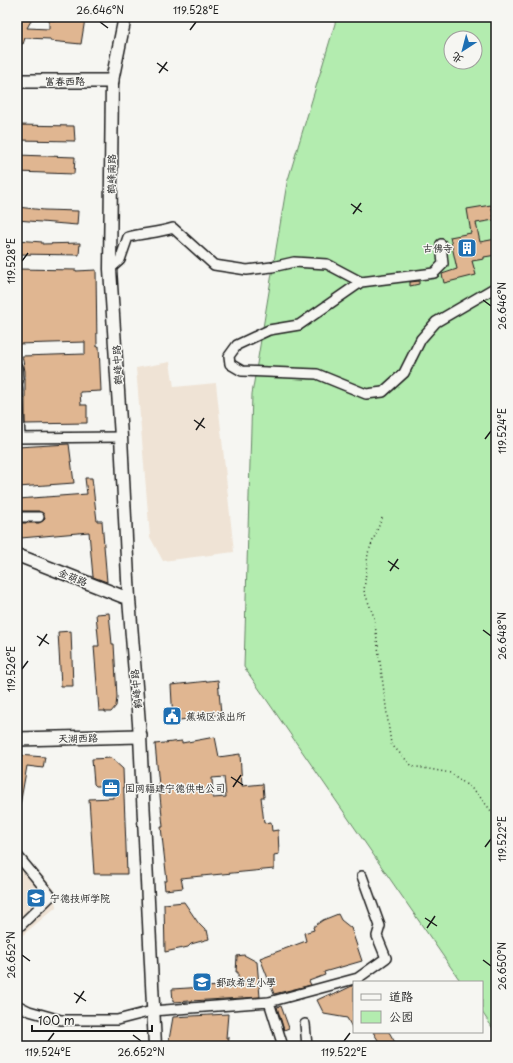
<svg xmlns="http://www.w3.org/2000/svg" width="513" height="1063" font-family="'Playpen Sans','LXGW WenKai TC',sans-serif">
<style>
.built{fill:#efe3d5}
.green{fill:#b3ecaf;stroke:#688466;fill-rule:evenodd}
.building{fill:#e0b691;stroke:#1c1c1c;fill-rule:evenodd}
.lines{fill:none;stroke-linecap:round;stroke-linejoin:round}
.minor-casing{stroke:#1c1c1c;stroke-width:12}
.tertiary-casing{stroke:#1c1c1c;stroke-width:15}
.secondary-casing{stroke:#1c1c1c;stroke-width:16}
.path{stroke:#1c1c1c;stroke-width:1.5;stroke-dasharray:1 3;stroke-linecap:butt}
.minor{stroke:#f6f6f2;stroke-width:9}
.tertiary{stroke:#f6f6f2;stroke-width:12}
.secondary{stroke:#f6f6f2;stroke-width:13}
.ticks{fill:none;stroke:#1c1c1c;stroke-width:1.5}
.labels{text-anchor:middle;stroke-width:3;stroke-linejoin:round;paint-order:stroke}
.street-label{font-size:10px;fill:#1c1c1c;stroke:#f6f6f2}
.poi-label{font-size:10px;fill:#1c1c1c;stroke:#f6f6f2;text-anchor:start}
.neatline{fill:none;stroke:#1c1c1c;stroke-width:1.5}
.ticks-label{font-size:10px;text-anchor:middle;fill:#1c1c1c}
</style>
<rect width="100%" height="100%" fill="#f6f6f2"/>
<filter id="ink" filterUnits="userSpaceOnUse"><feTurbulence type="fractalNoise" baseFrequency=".025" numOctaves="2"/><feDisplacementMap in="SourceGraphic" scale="8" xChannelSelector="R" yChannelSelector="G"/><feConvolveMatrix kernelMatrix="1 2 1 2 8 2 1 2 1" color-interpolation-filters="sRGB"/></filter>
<g filter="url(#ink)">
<path class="built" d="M170,362l4,25 42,-4 18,169 -71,9 -13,-24 -14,-169z
M17,847l37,42 2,18 -39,33z"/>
<path class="green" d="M337,17h159v1016l-14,-21v-30h-21l-217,-315 8,-273 35,-211zM451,38h24v24h-24z"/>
<path class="building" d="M17,17h11l4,2 -5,9 22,1v-9h20v-2l16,1 -4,25 -31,-3v-2l-25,-1 -2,6 -6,-2z
M17,125l57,1 1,15 -58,-1z
M17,155l58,2 -1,17 -57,-2z
M491,205l3,15 -18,3 4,19 16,-3v16l-12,2v2l-12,2 4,14 -32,8 -2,-9 15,-5 -7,-32 21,-4 -4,-24z
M17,207l27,3 34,1 -1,14 -60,-5z
M17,240l25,2v2l38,-1 -1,12 -62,-1z
M17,269l59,1v1l20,-1 1,77 2,-1 2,45 -21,1 1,13h6v18l-62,1v-53l-3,-15 63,-2v-12l-68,2z
M419,281v3l-9,2v-4z
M69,444l5,39 -56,4 -1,-40z
M85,478h7l5,43h5l5,61 -14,-5 -4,-45 -68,6 -1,-15h19l5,-3 1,-3 -6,-6h-20l-1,-12 69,-5z
M109,613l3,31h2l3,53 -1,9 -5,6h-6v-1h-6l-5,-65h5l-3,-32z
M71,631l2,55h-12l-3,-54z
M218,680l3,34 -48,7 -2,-36z
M215,737l4,20 21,-3 2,32 21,-2 1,13h-3l3,26 7,-1 1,9 6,-1 1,24 -5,1v14l-93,9 2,10 -18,2 -1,-9h3l-6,-54h2l-8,-83 27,-3v2zM224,777l2,20 -13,1 -1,-20z
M17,755l28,2 -2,11 -16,-2 -7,39h-3z
M111,758l12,11 4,105h-33l-5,-75 24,-1v-12h-17l-2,-2 -2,-25z
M184,902l15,22 6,6h2l2,9 -18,5 -3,3 -23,5 -1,-48z
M338,914l3,6 10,8 11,33 -38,11 1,3 -16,6 2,4 -37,9 -14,-36 46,-17 -2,-8 10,-3 -1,-3 10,-7z
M244,955l13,7 3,35 -87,5 -1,-13 66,-4v-13h-2l1,-16z
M354,985v46l-7,-13 -23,-4 -7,-14 13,-6 1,2z
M281,1006l8,22 -5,2 -7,-23z
M228,1014l-2,24h3l-1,8h-58l-1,-6 4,-23z
M373,1032h16l8,14h-17l1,-1z"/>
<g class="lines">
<g class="minor-casing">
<path id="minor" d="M110,269l10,-9 8,-23c15,-4 30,-4 45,-9l41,37 33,5 25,-3 22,-5 33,2 34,18 73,-9 9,-9 -2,-20
M361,282l-62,43 -30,5 -32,15 -8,11 1,8 12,7 75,3 49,20 17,-2 21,-19 17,-34 15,-17 60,-35
M17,367l1,14
M17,381l3,56
M17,438l104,-1
M17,517h22
M17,855l34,41 -34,33
M269,1002l14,44
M17,1005l12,6 32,9h56l35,-9 117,-9 89,-24 28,-20 -9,-22 3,-10 -18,-50
M305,1024l2,22"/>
</g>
<g class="tertiary-casing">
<path id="tertiary" d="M125,17l-13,64 -2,188 11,168 8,162 11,137 15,310
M17,555l112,44"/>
</g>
<g class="secondary-casing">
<path id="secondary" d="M17,81h95
M17,739l123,-3"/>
</g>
<path class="path" d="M382,518l-14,35 -4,38 10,26 17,127 21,22 39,7 25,19 20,25"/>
<use href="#minor" class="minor"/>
<use href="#tertiary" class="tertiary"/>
<use href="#secondary" class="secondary"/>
</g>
</g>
<path class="ticks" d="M100,22l8,6M190,30l6,-8M157,63l11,8M159,73l8,-11M351,204l11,8M353,214l8,-11M22,261l6,-8M483,300l8,6M194,420l11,8M196,430l8,-12M485,439l6,-8M388,561l11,8M390,571l8,-12M483,630l8,6M37,636l12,8M39,646l8,-12M22,669l6,-8M231,777l12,8M233,787l8,-12M485,847l6,-8M425,918l12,8M427,928l8,-12M22,955l8,6M483,960l8,6M74,993l12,8M76,1003l8,-12M133,1035l8,6M48,1041l6,-8M344,1041l6,-8"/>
<defs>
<g id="building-square" transform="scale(1)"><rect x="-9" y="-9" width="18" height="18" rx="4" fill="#1f6fb2" stroke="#f6f6f2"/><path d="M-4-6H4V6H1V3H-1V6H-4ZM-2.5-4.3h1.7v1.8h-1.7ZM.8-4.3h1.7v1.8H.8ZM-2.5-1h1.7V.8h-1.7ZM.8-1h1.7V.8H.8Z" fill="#fff"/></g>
<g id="civic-square" transform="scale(1)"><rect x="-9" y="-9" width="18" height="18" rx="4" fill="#1f6fb2" stroke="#f6f6f2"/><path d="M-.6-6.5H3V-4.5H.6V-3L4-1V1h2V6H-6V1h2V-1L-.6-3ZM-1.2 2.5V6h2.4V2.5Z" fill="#fff"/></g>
<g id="office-square" transform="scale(1)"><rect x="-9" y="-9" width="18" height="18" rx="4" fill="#1f6fb2" stroke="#f6f6f2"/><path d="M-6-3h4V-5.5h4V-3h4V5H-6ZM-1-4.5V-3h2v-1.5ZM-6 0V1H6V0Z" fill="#fff"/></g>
<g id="school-square" transform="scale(1)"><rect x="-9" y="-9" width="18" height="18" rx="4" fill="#1f6fb2" stroke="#f6f6f2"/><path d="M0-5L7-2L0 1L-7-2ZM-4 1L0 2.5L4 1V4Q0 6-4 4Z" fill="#fff"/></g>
</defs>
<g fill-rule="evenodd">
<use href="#building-square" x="467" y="248"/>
<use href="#civic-square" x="172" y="716"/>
<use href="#office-square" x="111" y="788"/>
<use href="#school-square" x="36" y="898"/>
<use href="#school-square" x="202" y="982"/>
</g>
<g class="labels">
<g class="street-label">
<text x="65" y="85">富春西路</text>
<text transform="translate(111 174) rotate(-89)" y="4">鹤峰南路</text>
<text transform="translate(117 365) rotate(-93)" y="4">鹤峰中路</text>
<text transform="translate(73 577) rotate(21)" y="4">金葫路</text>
<text transform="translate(136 689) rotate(-95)" y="4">鹤峰中路</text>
<text transform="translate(78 738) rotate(-1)" y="4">天湖西路</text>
</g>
<g class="poi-label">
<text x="453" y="252" text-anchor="end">古佛寺</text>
<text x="186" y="720">蕉城区派出所</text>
<text x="125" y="792">国网福建宁德供电公司</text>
<text x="50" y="902">宁德技师学院</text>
<text x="216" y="986">郵政希望小學</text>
</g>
</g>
<rect width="513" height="1063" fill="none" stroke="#f6f6f2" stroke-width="44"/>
<rect x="353" y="981" width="130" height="52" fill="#f6f6f2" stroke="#9f9f9c"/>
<rect x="361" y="994" width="20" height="6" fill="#f6f6f2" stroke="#9f9f9c"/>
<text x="389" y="1001" font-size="12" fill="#1c1c1c">道路</text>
<rect x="361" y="1011" width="20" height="12" fill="#b3ecaf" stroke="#9f9f9c"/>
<text x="389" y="1021" font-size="12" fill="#1c1c1c">公园</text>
<g transform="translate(463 50) rotate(216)"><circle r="19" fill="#f6f6f2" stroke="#9f9f9c"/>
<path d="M0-3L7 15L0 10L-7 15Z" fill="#1f6fb2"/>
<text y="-6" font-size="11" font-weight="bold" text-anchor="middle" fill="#1c1c1c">北</text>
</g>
<path d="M32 1025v6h120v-6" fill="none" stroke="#1c1c1c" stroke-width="2"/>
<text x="38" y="1025" font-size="12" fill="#1c1c1c" stroke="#f6f6f2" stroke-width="3" paint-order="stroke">100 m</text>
<rect x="22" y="22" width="469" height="1019" class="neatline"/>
<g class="ticks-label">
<text x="100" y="14">26.646°N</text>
<text x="196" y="14">119.528°E</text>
<text transform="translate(11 261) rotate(-90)" y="4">119.528°E</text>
<text transform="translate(502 306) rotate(-90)" y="4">26.646°N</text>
<text transform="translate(502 431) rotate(-90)" y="4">119.524°E</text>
<text transform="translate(502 636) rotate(-90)" y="4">26.648°N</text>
<text transform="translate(11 669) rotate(-90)" y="4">119.526°E</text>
<text transform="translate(502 839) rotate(-90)" y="4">119.522°E</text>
<text transform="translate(11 955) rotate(-90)" y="4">26.652°N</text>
<text transform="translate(502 966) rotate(-90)" y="4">26.650°N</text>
<text x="48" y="1056">119.524°E</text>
<text x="141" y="1056">26.652°N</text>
<text x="344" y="1056">119.522°E</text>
</g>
</svg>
